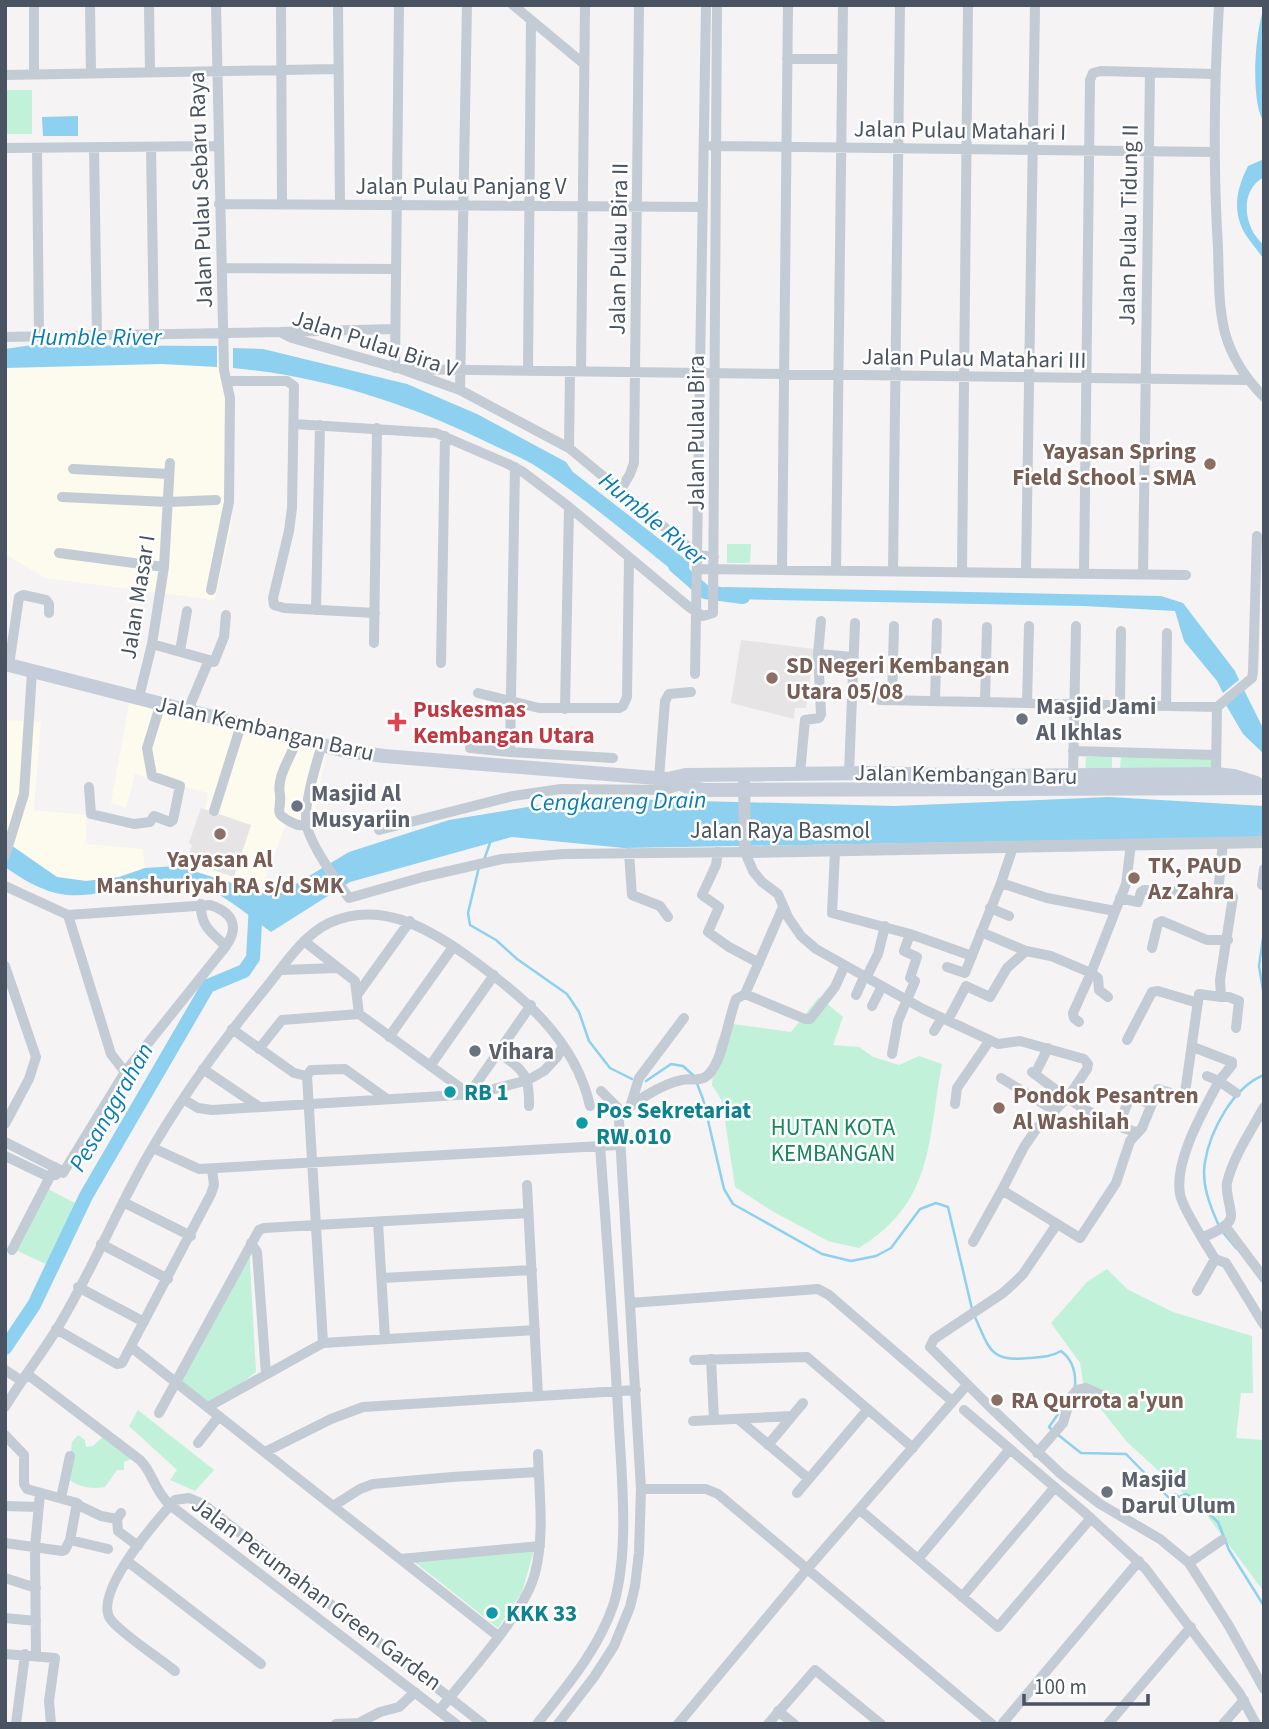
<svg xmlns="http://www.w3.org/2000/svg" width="1269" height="1729" font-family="'Source Sans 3',sans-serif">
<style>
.commercial{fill:#fdfaee}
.education{fill:#e6e4e5}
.green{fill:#c2f1d9}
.water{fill:#8ed0ef}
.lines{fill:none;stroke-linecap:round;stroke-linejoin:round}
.stream{stroke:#8ed0ef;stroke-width:2.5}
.river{stroke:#8ed0ef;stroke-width:14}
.minor{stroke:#c3cbd4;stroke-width:10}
.tertiary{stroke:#c3cbd4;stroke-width:12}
.secondary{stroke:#c5cddb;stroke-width:14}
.education-dot{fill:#8d6e63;stroke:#fff;stroke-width:2.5}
.worship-dot{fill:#6b7280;stroke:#fff;stroke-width:2.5}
.health-dot{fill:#e0444e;stroke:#fff;stroke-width:2.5}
.culture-dot{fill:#0f9aa8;stroke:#fff;stroke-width:2.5}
.labels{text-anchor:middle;stroke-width:5;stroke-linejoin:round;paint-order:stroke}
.street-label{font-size:23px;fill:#495361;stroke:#fff}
.education-label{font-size:23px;font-weight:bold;fill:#785e54;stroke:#fff;text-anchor:start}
.worship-label{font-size:23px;font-weight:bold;fill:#5b616d;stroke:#fff;text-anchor:start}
.health-label{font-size:23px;font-weight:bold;fill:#be3a42;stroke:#fff;text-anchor:start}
.culture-label{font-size:23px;font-weight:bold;fill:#0d838f;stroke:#fff;text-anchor:start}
.park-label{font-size:23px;fill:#16875b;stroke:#fff}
.water-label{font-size:24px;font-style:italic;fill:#097db4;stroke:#fff}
</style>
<rect width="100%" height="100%" fill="#f5f3f3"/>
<path class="commercial" d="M5,361h219l4,27 4,135 -17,77 -170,-22 -40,-24z
M131,692l198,47 -18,91 -24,-9 -27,71 -68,-22 16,-77 -73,-19 -9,34 -15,-5z
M5,720l36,2 -7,88 52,5v29l57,5 2,19 -26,9 -33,4 -29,-4 -52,-36z"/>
<path class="education" d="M741,640l73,9 -8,59h-11l-1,11 -63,-16z
M201,808l50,17 -17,52 -47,-16 5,-16 -3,-2z"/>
<path class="green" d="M5,90h27v44h-27z
M727,544h24l-1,19h-23z
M1121,754l91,1 1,14 -93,2z
M1086,757h26v16l-27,-1z
M819,997l24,20 -10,28 26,2 14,10 26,8 20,-9 23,8c-15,77 -7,137 -83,184l-31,-7 -56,-30 -37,-24 -13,-86 -10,-16 4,-39 9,-23 66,9z
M48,1189l29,15 -29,61 -35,-16z
M249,1247l7,125 -44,33 -32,-22z
M1107,1269l20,20 46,23 79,24 1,57h-12l-5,45 28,2v152l-58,-78 -79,-72 -43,-54 -4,-25 -29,-40 36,-41z
M138,1410l76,60 -19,21 -25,-11 7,-10 -48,-44z
M78,1435l7,5 1,7 7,-1 11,-10 30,22 -10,4v8h-7l-12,17c-17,3 -29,-1 -42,-12l7,-14 2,-19z
M534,1550l-12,42 -24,36 -87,-69z"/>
<path class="water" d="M1264,8v114c-14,-20 -9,-91 0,-114z
M78,116v20h-35l-1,-19z
M1264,159v18c-26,14 -20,52 0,68v15c-6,-10 -14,-18 -20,-28 -12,-23 -7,-44 4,-66z
M32,345l185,1v21l-55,-3 -157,4v-19z
M233,348l30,1 144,35 70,30 89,48 7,10 116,90 1,22c-51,-39 -101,-84 -156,-119 -13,-8 -29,-14 -43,-21 -81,-40 -168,-68 -258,-76z
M724,587l437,9 22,7 52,68 4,9 -16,13 -6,-12 -33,-40 -9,-30 -91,-5 -359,-7z
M1244,690l20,40v24l-21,-20 -17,-29z
M1109,797l155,9v31l-640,11 -112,-11 -162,45 -79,50c-25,-18 -52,-43 -82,-50 -15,-4 -33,0 -48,3 -62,12 -81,21 -136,-18v-26l52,36 29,4 33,-4 26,-9 33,-2 82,26 19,2 70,-42 100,-32 97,-16 77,-5 272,7z"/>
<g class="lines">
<path class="stream" d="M484,860l7,-20
M479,867l-11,46 2,12 26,15 21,19 50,35 12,18 10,29 21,27 22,11
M1264,931l-5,35 5,30
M646,1081l25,-17 12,2 10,9
M696,1081l7,18 21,90 9,15 89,50 29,7 25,-5 15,-8 29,-39 16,-6 12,4 24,102
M1219,1226c-9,-20 -18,-42 -14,-64 5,-31 28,-75 59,-87
M1222,1231l14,17
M974,1315c15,32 15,48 55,43 12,-1 22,-1 32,-7 12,9 15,21 14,35
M1052,1430l-3,-3 14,-20
M1057,1434l24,19 45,1 43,44 6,-4 4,3 7,-3 14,7 8,12 10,9 11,28 35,56"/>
<path class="river" d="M675,566l30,26 38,5
M5,1348l29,-43 52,-109 122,-210 36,-15 9,-13 3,-53"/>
<path class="minor" d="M34,5v68
M90,5l1,68
M149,5l1,67
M281,5l1,199
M338,5l2,199
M513,5l71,59
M1219,5c-5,81 -6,162 -1,243 1,27 0,58 7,85 7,25 21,46 39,64
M787,59h55
M5,75l333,-6
M712,146l503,6
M151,147l3,187
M5,148l213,-2
M37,148l2,189
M94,148l3,188
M219,204l484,3
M222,268l174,1
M280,332l115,-3
M5,337l275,-5 12,6 109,31 59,21 109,58 129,107 16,2
M395,368l4,-363
M401,369l846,11
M528,370l3,-349
M581,371l4,-366
M227,381h60l7,5 -2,122 -3,23 -16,67 1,7 10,3 91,5
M460,390l7,-385
M294,424l142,9 72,31 15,8 46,35 120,100 14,9 10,-3 4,-608
M569,448l1,-77
M515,467l-5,285 103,6
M73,469l96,5
M620,491l10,-17 4,-11 5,-458
M62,497l106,5 48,-2
M59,553l105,14
M698,569l488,6
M782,570l6,-565
M836,570l7,-565
M893,571l7,-566
M962,572l6,-567
M1026,572l9,-567
M1084,573l6,-493 3,-7 8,-2 114,3
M1143,574l7,-502
M211,590l18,-88 1,-104 -6,-28 -8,-365
M316,610l4,-185
M374,643l3,-215
M152,644l57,16
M180,651l7,-40
M818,654l35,3
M209,660l5,2 10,-25 2,-22
M441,663l4,-227
M9,665l10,-68 4,-2 23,5 3,4v9
M695,674l11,-669
M478,693l61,15h80l4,-2 4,-9 2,-140
M139,697l13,-53 12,-77 6,-104
M880,700l337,7 35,-29 1,-6 4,-136
M892,700l2,-74
M935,701l2,-78
M985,702l2,-75
M1027,703l2,-77
M1120,705l1,-74
M1166,706l1,-73
M565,709l4,-202
M188,710l21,-50
M297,739c-6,19 -21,37 -17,56 2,16 -8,17 11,27 6,3 9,4 15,3
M322,745c-6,19 -20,64 -15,82 6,22 29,53 42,71l74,-21 79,-18 62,-5 181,-2 8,19 9,11 16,12 10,23 13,19 15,13 107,60 75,35 22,-3 64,18 4,5 -1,5 -18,27 -32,32 -13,19 -22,43 78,48 36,-55 14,-42 12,-13 16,-39 22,7 5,-3 14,-99 22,3 -1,-17 13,-83 -2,-3 -87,-4 -3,2 -3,10 -18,-4
M470,748l40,4
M1073,751l143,4
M800,773l5,-53 14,-2 2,-4 -3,-60 3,-33
M849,773l6,-150
M1216,774l1,-67
M1073,776l3,-150
M659,778l6,-77 4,-7 22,-2
M89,787l2,27 43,10 16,-2 4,-6 16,6 3,-2 7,-34 -28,-10 -5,-28 14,-45
M214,811l27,-86
M379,830l134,-34 48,-7 104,1 16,-5
M718,852l-2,13 -14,30 17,12 -11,25 21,15 30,16
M835,852l-3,61 78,21 -6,17 13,6 -7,21 5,3 -17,40 -6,33
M629,853l3,42 28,11 8,11
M5,856l19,-62 8,-122
M1001,883l46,15 68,13
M1262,885l2,-16
M5,886l63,29 142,-10c22,7 30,21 16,41l-101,126 -62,101
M1218,893l5,-51
M201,904c-1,21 10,29 25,42
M990,908l19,8
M68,915l43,139 14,18
M981,932l45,19 25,5 40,17 35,-89 5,-40
M910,934l62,22
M304,941l51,40 4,33
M1152,948l6,-25 4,-2 45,19h21
M5,966l31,91 -7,22 -24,45
M947,967l18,6 36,-90 12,-36
M281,970l57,-2
M866,978l12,-24 7,-28
M745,994l60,25h5l25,-32 9,-20
M357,995l53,-74
M856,995l8,-18
M1221,997h8l10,4 -3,27
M872,1006l10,-20
M948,1020l18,-34 24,11 17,-29 19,-17
M1079,1022l-5,-4 -1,-5 18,-40 7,5 1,12 9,7
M232,1029l62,44 13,3 4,-6 34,-1 42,30
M934,1031l8,-13
M389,1037l64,-90
M1127,1040l25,-48 6,-1 40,12
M1193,1047l39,15v3l-13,16 -12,-5
M259,1049l23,-29 77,-6 110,80
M498,1052c25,18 32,22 31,54
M430,1066l64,-91
M203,1069l55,37
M1037,1070l11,-22
M1032,1072c32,24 64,49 104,60
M307,1076l16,267
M1001,1078l54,33
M601,1091l22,22
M469,1094l62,-89
M183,1099l15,9 14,2 263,-16 53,-14 16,-9 13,-14 6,-11
M631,1104l8,-26 45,-60
M955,1104l2,-16 33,-48
M1264,1107c-13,24 -31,50 -37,76 -2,12 7,31 3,37 -5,9 -19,13 -28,18l13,21 11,4 38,62
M1119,1124l11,-27 22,7
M5,1142l55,28
M153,1148l46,21 420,-24
M5,1156l42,20 9,-1
M527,1185l11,211
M123,1202l68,34
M378,1222l7,117
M1057,1224l-34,50 -9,9 -11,10 -69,46 -4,8 61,61 70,66 39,30 60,35 29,24 40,63 35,63
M1225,1226l39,52
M1202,1238c-6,-11 -20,-32 -22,-44 -6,-34 24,-84 39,-113l17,12
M973,1242l29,-52
M251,1243l6,9 9,122
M101,1244l67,35
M12,1250l43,-83
M382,1278l150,-8
M78,1287l66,35
M1197,1291l18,-32
M630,1303l188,-14 11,6 123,106
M56,1329l61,35 5,-1 89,-169 3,-9 -2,-16
M131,1347l367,289
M711,1359l3,61
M694,1360l113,-3 106,91
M5,1370l17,11
M27,1374l113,86c14,14 13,29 30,45l286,219
M5,1407c16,-26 34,-50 50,-75 34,-55 59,-116 91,-173 34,-60 74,-115 118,-169 19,-23 38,-54 65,-67 50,-23 97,4 137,32 54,39 109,83 124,151
M208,1407l115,-64 212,-13
M964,1410l120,102 61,56 95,126 16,30
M159,1413l100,-183 5,-2 264,-15
M738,1419l71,60
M693,1421l99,-5
M5,1435l19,20v29l3,5 50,14 -7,37
M198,1443l21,-27
M768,1445l35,-42
M265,1452l66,-33 32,-12 273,-17
M1037,1453l26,-30 8,-26 6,-7 9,-2 25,11
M641,1489h65l12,5 274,230
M797,1493l71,-84
M61,1498l9,-42
M78,1505l23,11 16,3
M5,1506l34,1
M333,1506l27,-17 13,-5 79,-7 86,-5
M860,1510l138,117 93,-109
M121,1513l-4,6 1,12 20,15
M5,1543l57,8 3,-1 5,-10 38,9
M400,1559l140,-13
M918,1559l92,-110
M127,1561l134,103
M1189,1563l33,-23
M5,1578l31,10
M962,1597l93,-110
M5,1618l31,3
M5,1654l50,4 -6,43 2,23
M36,1656l-1,-109 5,-53
M175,1671c-16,-13 -53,-37 -64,-51 -20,-26 47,-101 64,-120l14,-2 14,6 280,220
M439,1711c26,-34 87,-99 96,-138 10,-37 4,-81 3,-119
M778,1711l16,13
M16,1724l9,-70
M336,1724l23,-1 21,-11 19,-5 16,-15
M537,1724c30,-38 62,-75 77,-121 15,-51 8,-123 5,-175 -5,-94 -12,-189 -19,-282
M558,1724l36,-47 20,-31 16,-39 5,-21 4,-33 2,-64 -22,-369c7,-16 46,-37 63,-40 8,-2 19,2 26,-5 15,-14 20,-56 28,-76l9,-5 38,-87
M678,1724l130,-156 159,-183
M768,1724l47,-54 66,54
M1002,1724l137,-163
M1108,1724l83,-97
M1223,1724l21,-24"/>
<path class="tertiary" d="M744,775l1,77 519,-10"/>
<path class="secondary" d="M5,664l341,87 38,5 284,23 20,8 16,3 560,-2
M668,779l17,-4 183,-2 117,3 231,-2 18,2 22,7"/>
</g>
<g class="education-dot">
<circle cx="1210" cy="464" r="7"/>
<circle cx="772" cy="678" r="7"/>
<circle cx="220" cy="834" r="7"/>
<circle cx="1134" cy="878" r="7"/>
<circle cx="999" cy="1108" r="7"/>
<circle cx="997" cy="1400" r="7"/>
</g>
<g class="worship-dot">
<circle cx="1022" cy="719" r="7"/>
<circle cx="297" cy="806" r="7"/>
<circle cx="475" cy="1051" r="7"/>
<circle cx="1107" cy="1492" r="7"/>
</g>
<path class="health-dot" d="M393.5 711.5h7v7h7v7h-7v7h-7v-7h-7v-7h7z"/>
<g class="culture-dot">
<circle cx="450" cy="1092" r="7"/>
<circle cx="582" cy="1123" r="7"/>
<circle cx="492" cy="1613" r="7"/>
</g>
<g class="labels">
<g class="street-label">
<text transform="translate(960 130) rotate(1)" y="8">Jalan Pulau Matahari I</text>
<text x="461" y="194">Jalan Pulau Panjang V</text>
<text transform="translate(200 190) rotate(-92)" y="8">Jalan Pulau Sebaru Raya</text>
<text transform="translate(1128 225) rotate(-89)" y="8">Jalan Pulau Tidung II</text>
<text transform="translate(618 249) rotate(-89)" y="8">Jalan Pulau Bira II</text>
<text transform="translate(375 343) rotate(18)" y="8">Jalan Pulau Bira V</text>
<text transform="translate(974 358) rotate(1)" y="8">Jalan Pulau Matahari III</text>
<text transform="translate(696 433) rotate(-90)" y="8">Jalan Pulau Bira</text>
<text transform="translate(137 597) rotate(-81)" y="8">Jalan Masar I</text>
<text transform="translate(265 728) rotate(13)" y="8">Jalan Kembangan Baru</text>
<text transform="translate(966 774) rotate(1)" y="8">Jalan Kembangan Baru</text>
<text x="780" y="838">Jalan Raya Basmol</text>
<text transform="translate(317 1593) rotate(37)" y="8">Jalan Perumahan Green Garden</text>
</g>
<g class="education-label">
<text x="1196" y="459" text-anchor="end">Yayasan Spring<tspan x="1196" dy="26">Field School - SMA</tspan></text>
<text x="786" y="673">SD Negeri Kembangan<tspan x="786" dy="26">Utara 05/08</tspan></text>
<text x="220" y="867" text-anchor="middle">Yayasan Al<tspan x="220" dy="26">Manshuriyah RA s/d SMK</tspan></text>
<text x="1148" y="873">TK, PAUD<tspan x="1148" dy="26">Az Zahra</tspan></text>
<text x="1013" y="1103">Pondok Pesantren<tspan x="1013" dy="26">Al Washilah</tspan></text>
<text x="1011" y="1408">RA Qurrota a'yun</text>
</g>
<g class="worship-label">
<text x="1036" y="714">Masjid Jami<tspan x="1036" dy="26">Al Ikhlas</tspan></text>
<text x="311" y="801">Masjid Al<tspan x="311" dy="26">Musyariin</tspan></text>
<text x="489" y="1059">Vihara</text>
<text x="1121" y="1487">Masjid<tspan x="1121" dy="26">Darul Ulum</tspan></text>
</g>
<g class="health-label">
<text x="413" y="717">Puskesmas<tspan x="413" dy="26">Kembangan Utara</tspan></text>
</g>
<g class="culture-label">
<text x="464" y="1100">RB 1</text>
<text x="596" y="1118">Pos Sekretariat<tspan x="596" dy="26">RW.010</tspan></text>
<text x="506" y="1621">KKK 33</text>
</g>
<g class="park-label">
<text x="833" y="1135">HUTAN KOTA<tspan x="833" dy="26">KEMBANGAN</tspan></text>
</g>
<g class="water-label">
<text x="96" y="345">Humble River</text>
<text transform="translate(653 519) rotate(40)" y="8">Humble River</text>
<text transform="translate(618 801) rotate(-1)" y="8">Cengkareng Drain</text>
<text transform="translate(111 1107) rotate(-60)" y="8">Pesanggrahan</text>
</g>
</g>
<rect width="1269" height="1729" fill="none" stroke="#495361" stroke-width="14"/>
<path d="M1024 1694v10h124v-10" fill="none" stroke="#495361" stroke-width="3.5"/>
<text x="1034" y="1694" font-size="21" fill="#495361" stroke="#ffffff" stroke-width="5" paint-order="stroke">100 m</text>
</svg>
